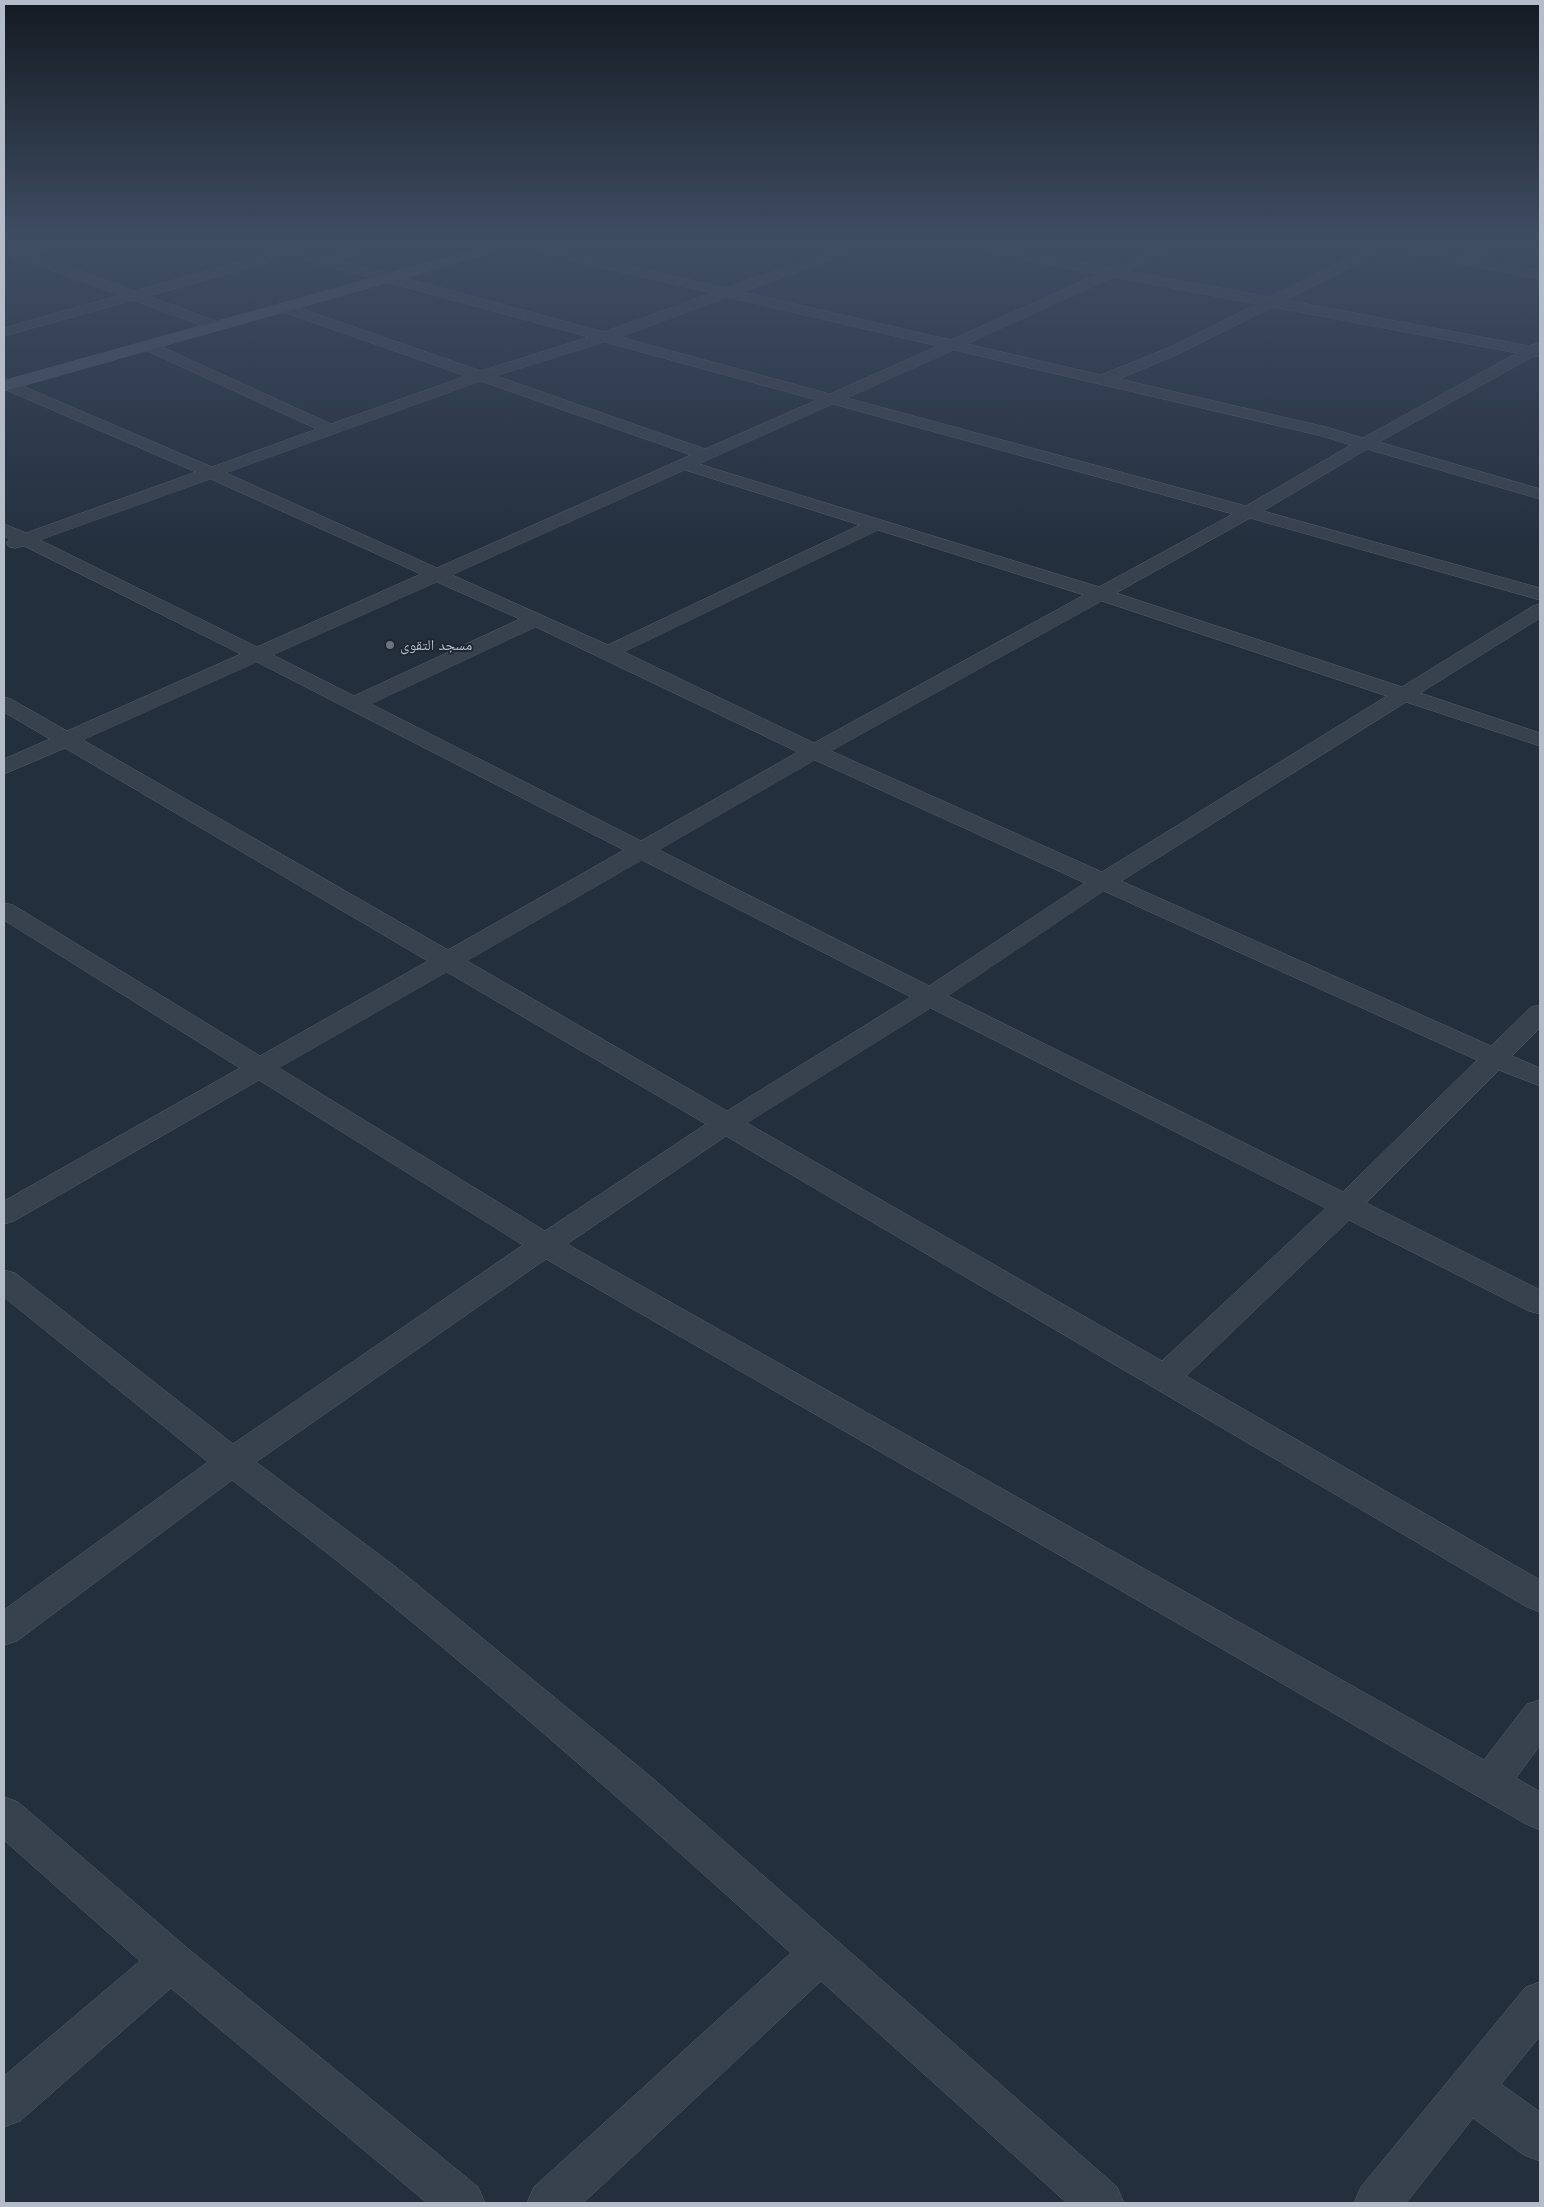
<svg xmlns="http://www.w3.org/2000/svg" width="1544" height="2207" font-family="Helvetica,'Noto Naskh Arabic',sans-serif">
<style>
.lines{fill:none;stroke-linecap:round;stroke-linejoin:round}
.street-casing{stroke:#565f6c;stroke-width:1}
.secondary-casing{stroke:#565f6c;stroke-width:1}
.street{fill:#38414e;fill-rule:evenodd}
.secondary{fill:#465061;fill-rule:evenodd}
.worship-dot{fill:#6b7280;stroke:#1d2633;stroke-width:2}
.labels{text-anchor:middle;stroke-width:4;stroke-linejoin:round;paint-order:stroke}
.far-poi-label{font-size:15px;fill:#b4bcc9;stroke:#1d2633;text-anchor:start}
</style>
<rect width="100%" height="100%" fill="#242f3e"/>
<g class="lines">
<g class="street-casing">
<path id="street" d="M58,241h20l-2,3 -39,11 97,36 142,-39 -30,-8 -1,-3h19l59,16 49,-16h18l-1,3 -51,16 266,72 108,-39 -207,-48 -5,-1 -1,-3h21l206,47 132,-47h17l-1,3 -132,48 209,48 147,-66 -153,-29 -5,-1 -1,-3h25l147,27 61,-27h16l-1,3 -60,27 142,26 104,-51 -11,-2 -1,-3h24l72,14 34,-14h16l-1,3 -33,14 67,13v8l-153,-30 -102,51 244,46 11,-4v14h-6l-155,86 161,47v10l-173,-50 -104,62 277,77v12l-290,-82 -134,75 286,94 131,-81 7,-2v14l-120,75 120,40v13l-134,-44 -285,179 370,165 40,-39 9,-2v23l-28,28 28,12v18l-41,-16 -133,133 174,87v24l-11,-3 -180,-91 -163,156 354,204v32l-13,-5 -801,-471 -159,108 917,516 43,-56 13,-4v45l-24,33 24,14v38l-14,-6 -980,-565 -290,203 141,106 253,208 467,411 7,16h-57l-246,-222 -238,222h-56l7,-16 257,-234c-137,-124 -275,-247 -419,-364 -46,-38 -93,-73 -140,-109l-215,161 -13,4v-35l204,-148 -204,-165v-27l11,3 218,171 290,-199 -264,-165 -245,141 -10,3v-23l236,-133 -236,-148v-17l9,2 247,151 168,-95 -363,-213 -61,26v-15l46,-20 -46,-27v-15l7,2 56,32 174,-77 -217,-108 -9,2 -6,-1 -3,-4 4,-4 -6,-3v-12l22,9 170,-61 -192,-83v-11l208,89 105,-38 -176,-81 -2,-3 2,-3h10l180,82 135,-48 -188,-66 -2,-3 2,-3h10l193,67 108,-34 -298,-81 -143,40 73,27 2,3 -2,3h-10l-78,-29 -129,36v-8l116,-33 -97,-35h-11l-1,-5 -7,-3v-8l20,7zM1114,277l143,27 -89,44 -67,27 -134,-31zM728,297l210,49 -108,48 -210,-57zM1273,307l244,46 -154,85 -37,-11 -207,-48 59,-25zM605,342l212,58 -112,49 -209,-73zM954,350l368,86 29,9 -105,61 -399,-108zM481,381l210,74 -254,113 -211,-95zM833,404l400,110 -134,73 -400,-123zM685,470l175,55 -252,120 -156,-70zM211,479l210,95 -164,73 -217,-107zM878,530l206,65 -270,148 -190,-91zM437,582l83,37 -166,77 -81,-41zM1102,601l285,95 -285,176 -271,-121zM536,627l262,125 -157,89 -270,-137zM257,662l367,188 -176,100 -365,-210zM815,760l270,123 -156,103 -270,-136zM642,860l269,137 -184,114 -260,-150zM1104,891l373,169 -134,132 -395,-196zM447,972l259,152 -161,107 -266,-163zM931,1008l395,200 -164,153 -415,-238z
M4,1797l14,5 168,145 292,240 7,16h-58l-256,-215 -151,133 -16,6v-51l136,-115 -136,-121z
M1540,1982v54l-39,48 39,28v49l-16,-6 -51,-37 -67,85h-52l7,-16 164,-199z"/>
</g>
<g class="secondary-casing">
<path id="secondary" d="M506,241h20l-2,3 -520,147v-10z"/>
</g>
<use href="#street" class="street"/>
<use href="#secondary" class="secondary"/>
</g>
<linearGradient id="sky" x2="0" y2="1"><stop stop-color="#141a22"/><stop offset="0.44" stop-color="#3f4d63"/><stop offset="1" stop-color="#3f4d63" stop-opacity="0"/></linearGradient>
<rect width="1544" height="550" fill="url(#sky)"/>
<circle class="worship-dot" cx="390" cy="645" r="5"/>
<g class="labels">
<g class="far-poi-label">
<text x="400" y="650">مسجد التقوى</text>
</g>
</g>
<rect width="1544" height="2207" fill="none" stroke="#b4bcc9" stroke-width="10"/>
</svg>
